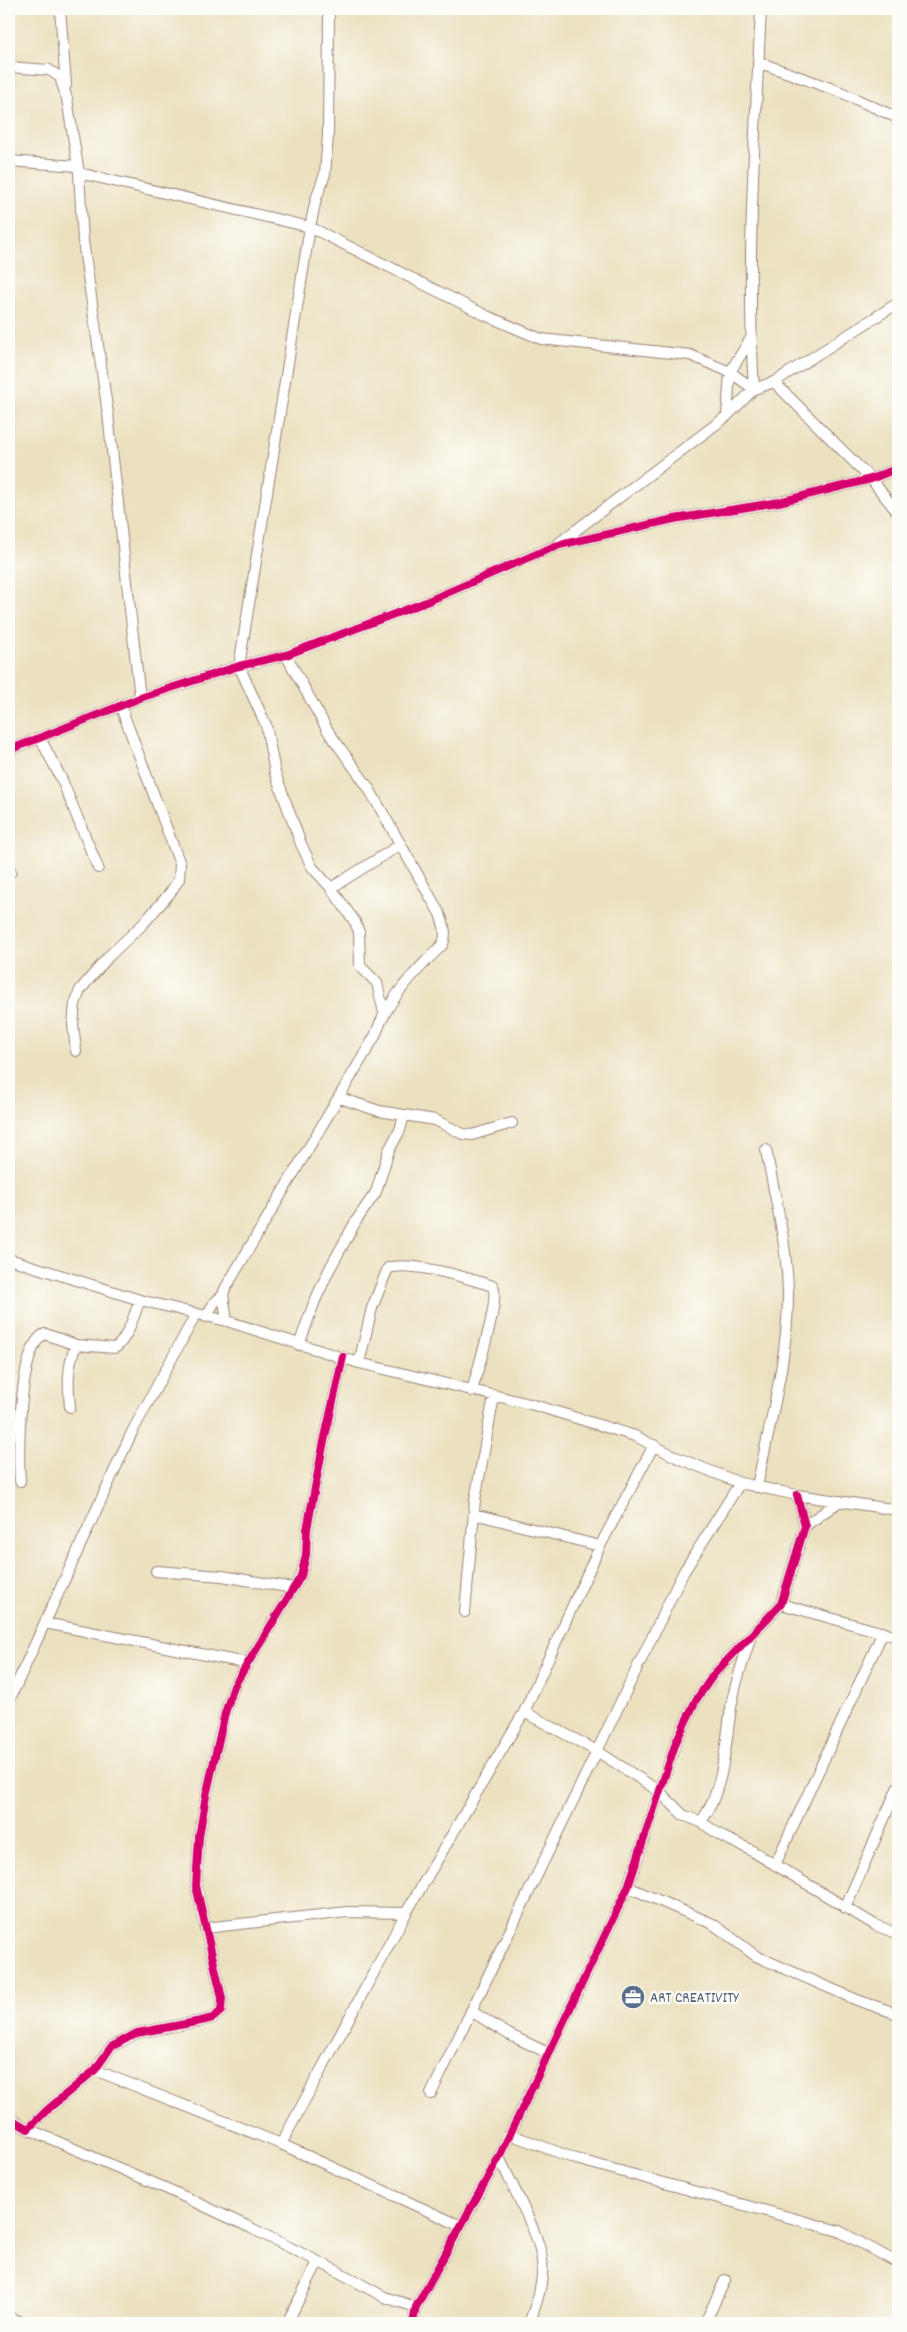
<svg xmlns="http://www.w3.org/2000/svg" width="907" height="2332" font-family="Dekko,sans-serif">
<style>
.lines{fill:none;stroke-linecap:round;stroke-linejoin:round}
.street-casing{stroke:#9a8076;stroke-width:12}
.street{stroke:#fff;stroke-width:10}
.cycleway-casing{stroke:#fdfcf7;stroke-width:11}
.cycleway{stroke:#d6006c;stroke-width:8}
.labels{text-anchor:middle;stroke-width:4.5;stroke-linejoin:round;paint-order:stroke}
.service-label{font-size:15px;fill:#4e5e75;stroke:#fdfcf7;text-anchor:start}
</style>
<rect width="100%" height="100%" fill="#fdfcf7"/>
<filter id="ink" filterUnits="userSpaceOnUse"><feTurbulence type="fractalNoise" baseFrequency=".02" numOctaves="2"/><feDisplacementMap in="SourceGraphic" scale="10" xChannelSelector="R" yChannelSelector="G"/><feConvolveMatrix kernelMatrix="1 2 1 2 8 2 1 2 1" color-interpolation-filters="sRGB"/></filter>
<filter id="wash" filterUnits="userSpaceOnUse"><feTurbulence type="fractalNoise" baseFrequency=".0096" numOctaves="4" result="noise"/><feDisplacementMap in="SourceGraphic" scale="20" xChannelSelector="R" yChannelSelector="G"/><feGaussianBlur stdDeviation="1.12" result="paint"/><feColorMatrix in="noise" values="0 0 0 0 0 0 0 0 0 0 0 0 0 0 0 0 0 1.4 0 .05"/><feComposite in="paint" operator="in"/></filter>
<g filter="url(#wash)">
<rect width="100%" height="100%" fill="#ebe1c0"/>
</g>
<g filter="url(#ink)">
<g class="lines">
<g class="street-casing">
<path id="street" d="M60,9l6,76
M329,9l-1,126 -3,39 -9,25 -6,28 -71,439 27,59 9,48 26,71 11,23 19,21
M758,62l80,29 60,27
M9,67l40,3 11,7 7,22 12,74 4,68 25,173 32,284
M9,161l68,5
M79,173l231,54 177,89 54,23 149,16 40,17 24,17
M774,382l97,97 27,34
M754,389c-8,-124 1,-256 7,-380
M727,416l3,-44 21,-34
M559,543l168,-127 27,-27 20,-7 124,-79
M40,738l22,42 36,88
M9,750l131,-52 99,-32 47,-11 140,-53 129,-56 119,-27 105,-17 92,-23 27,-11
M9,868l2,4
M384,1013l-7,-30 -17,-17 -1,-34 -4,-10 -24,-34 69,-43
M76,1051l-3,-26 2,-21 5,-14 29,-34 34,-32 27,-31 9,-14 1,-15 -60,-159
M404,1115l31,5 28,14 9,1 40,-12
M9,1259l131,41 87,21 132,42 175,42 101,31 43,22 62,25 57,12 101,15
M206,1317l8,-14 9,-8
M227,1321l-4,-26 2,-6 150,-253c13,-38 40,-64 68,-92 4,-11 1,-19 -3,-30l-72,-127 -40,-56 -42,-76
M299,1345l15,-42 15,-33 27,-49 20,-29 13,-42 11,-20 4,-15 -25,-4 -39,-13
M359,1363l13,-55 16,-40c23,-7 80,10 105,18 7,17 -16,83 -21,105
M70,1407c-2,-22 -3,-41 6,-62
M20,1481c-2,-25 -2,-137 25,-147l31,11 39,3c13,-9 19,-34 25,-48
M740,1483l-57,90 -86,178 62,40 24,24 18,7 22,15 26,12 126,76 23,9
M757,1487c12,-61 32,-133 31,-195 -1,-48 -13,-95 -22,-142
M474,1514l126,32
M805,1526l35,-25
M156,1571l66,5 71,12
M781,1604l117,33
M465,1612l10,-112 19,-104
M45,1623l201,40
M9,1701l123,-269 64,-118
M701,1822c23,-32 24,-76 30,-114 3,-23 13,-47 19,-70
M775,1865l108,-233
M628,1887l85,37 43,32 101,44 41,14
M845,1908l53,-121
M205,1928l142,-16 59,1
M471,2011l37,23 40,19
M95,2070l186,74 180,82
M431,2094l166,-343 -73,-39
M9,2118l19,11 19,-19 48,-40 16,-23 26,-14 64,-12 12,-3 8,-7 1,-13 -26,-112 3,-49 7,-41 19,-83 9,-27 67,-110 5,-21 1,-26 16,-83 20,-89
M28,2129l144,62 79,37 86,43 47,26 32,10
M509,2134l67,25 263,72 59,32
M281,2144l125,-231 118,-201 76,-166 54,-101
M499,2157c11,25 41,78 43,103 2,22 -5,43 -13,63
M9,2317l13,6
M287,2323l31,-61
M413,2323l3,-16 83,-150 129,-270 48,-145 20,-42 18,-26 67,-70 24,-78 -8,-31
M705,2323l20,-43"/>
</g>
<use href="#street" class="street"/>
<g class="cycleway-casing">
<path id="cycleway" d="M9,750l131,-52 99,-32 47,-11 140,-53 129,-56 119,-27 105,-17 92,-23 27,-11
M9,2118l19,11 19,-19 48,-40 16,-23 26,-14 64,-12 12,-3 8,-7 1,-13 -26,-112 3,-49 7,-41 19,-83 9,-27 67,-110 5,-21 1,-26 16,-83 20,-89
M413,2323l3,-16 83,-150 129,-270 48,-145 20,-42 18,-26 67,-70 24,-78 -8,-31"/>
</g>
<use href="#cycleway" class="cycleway"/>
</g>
</g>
<defs>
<g id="office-disc" transform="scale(1.25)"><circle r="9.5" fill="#5c6f8a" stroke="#fdfcf7"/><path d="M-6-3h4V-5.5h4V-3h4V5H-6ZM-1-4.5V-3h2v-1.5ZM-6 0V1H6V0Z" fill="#fff"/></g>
</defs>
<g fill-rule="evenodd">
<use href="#office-disc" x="633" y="1997"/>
</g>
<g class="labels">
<g class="service-label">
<text x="650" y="2002">ART CREATIVITY</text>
</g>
</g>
<rect width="907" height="2332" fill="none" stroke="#fdfcf7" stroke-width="30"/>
</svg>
